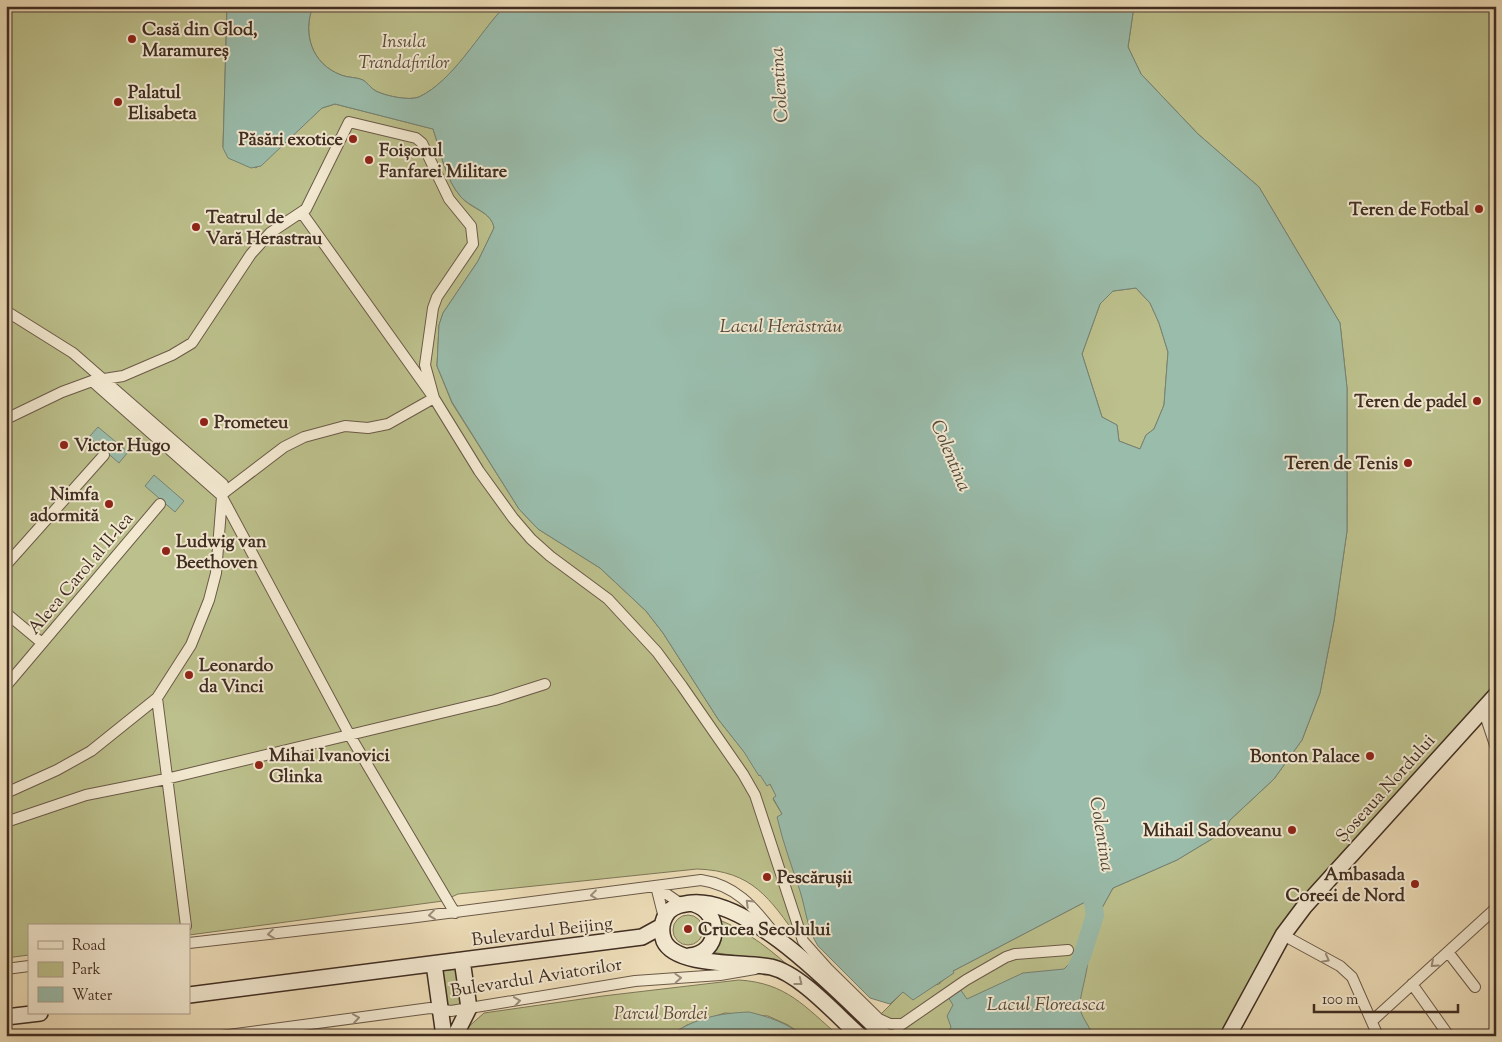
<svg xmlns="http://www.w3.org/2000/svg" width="1502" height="1042" font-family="'Sorts Mill Goudy',serif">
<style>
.green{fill:#bcc08c;stroke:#7e7758}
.water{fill:#9abcab;stroke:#768375;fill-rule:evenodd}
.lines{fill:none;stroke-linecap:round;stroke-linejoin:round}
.river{stroke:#9abcab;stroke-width:18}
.street-casing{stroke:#6b5a48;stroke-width:12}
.secondary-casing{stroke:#402e23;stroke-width:18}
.street{stroke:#f3e9d1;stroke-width:10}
.secondary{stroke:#f3e9d1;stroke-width:15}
.oneway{stroke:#9a8c7a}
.poi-dot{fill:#8f2418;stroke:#f3e9d1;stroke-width:2}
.labels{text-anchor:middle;stroke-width:4;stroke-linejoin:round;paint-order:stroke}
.poi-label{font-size:18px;font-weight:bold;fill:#402e23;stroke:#f3e9d1;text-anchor:start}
.park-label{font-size:18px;font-style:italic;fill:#594b38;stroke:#f3e9d1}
.street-label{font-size:18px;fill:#402e23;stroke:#f3e9d1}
.water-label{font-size:19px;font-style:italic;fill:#524a3e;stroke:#f3e9d1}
</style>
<rect width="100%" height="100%" fill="#edddb8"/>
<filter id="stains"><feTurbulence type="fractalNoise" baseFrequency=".004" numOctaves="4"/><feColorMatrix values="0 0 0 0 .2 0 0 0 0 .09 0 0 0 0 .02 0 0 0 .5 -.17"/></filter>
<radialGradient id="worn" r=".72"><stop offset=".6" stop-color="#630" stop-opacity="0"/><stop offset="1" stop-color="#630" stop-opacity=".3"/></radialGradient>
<path class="green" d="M6,6h221l-4,141 33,21 66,-60 13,-4 98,25c8,23 12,50 28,68 10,12 31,15 33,31l-16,33 -35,52 -4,12 -2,41 15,37 67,106 19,20 62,39 46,43 17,22 55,86 52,65 7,12 -4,3 9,15 30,122 -13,3c-30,-41 -46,-68 -102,-70l-239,25 -15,7 -254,34v-9h-160v29l-23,3z
M313,6h192c-26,28 -52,75 -86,91 -10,4 -32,-1 -41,-5 -6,-2 -10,-9 -15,-12 -6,-3 -15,-2 -22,-5 -29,-11 -39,-41 -28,-69z
M1134,6h362v680l-170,184 -35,45 -69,121h-322l-21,-20 24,-24 36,-8 14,-13 132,-69 6,3 1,9 6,1 15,-27 64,-28 48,-29 5,-11 44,-41 28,-39 18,-47 14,-72 13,-90v-143l-7,-65 -81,-136 -61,-53 -57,-60 -13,-27z
M1136,288l14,15 9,20 9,29 -4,53 -10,24 -8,6 -6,14 -21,-8 -2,-16 -15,-8 -20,-63 18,-50 13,-13z
M673 930a15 15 0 1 1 30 0a15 15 0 1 1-30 0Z
M717,919c32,12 56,33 81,55l-45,-16 -43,-6z
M455,969l3,4 4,30 -3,3h-12l-5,-35z
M739,980c48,3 66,27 100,56h-35l-16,-11 -20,-9 -43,-3 -38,12 -17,11h-206l2,-7 18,-16 119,-17z"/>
<path class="water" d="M227,6h86c-11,28 -1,58 28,69 7,3 16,2 22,5 5,3 9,10 15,12 9,4 31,9 41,5 34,-16 60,-64 86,-91h629l-6,41 13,27 57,60 61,53 81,136 7,65v143l-13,90 -14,72 -18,47 -28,39 -44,41 -5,11 -48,29 -64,28 -15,27 -6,-1 -1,-9 -6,-3 -132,69 1,2 -41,27 -10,-8 -13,12 -20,-6 -52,-52c-11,-17 -12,-36 -18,-55 -8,-24 -17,-48 -23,-74l5,-3 -9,-16 3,-2 -6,-12 -3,2 -7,-11 -1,1 -15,-24 -26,-33 -55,-86 -17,-22 -46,-43 -62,-39 -19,-20 -67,-107 -15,-36 2,-41 4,-12 35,-52 16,-33c-2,-16 -23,-20 -33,-31 -16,-18 -20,-45 -28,-68l-98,-25 -13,4 -61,58 -10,2 -23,-10 -5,-10zM1136,288l14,15 9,20 9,29 -4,53 -10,24 -8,6 -6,14 -21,-8 -2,-16 -15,-8 -20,-63 18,-50 13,-13z
M98,427l30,25 -9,11 -30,-26z
M154,475l30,26 -9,11 -30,-26z
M1078,955l10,3c0,15 -10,42 -8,52 3,9 10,17 13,26h-147l5,-9 -4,-11 6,-11 -5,-8 12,-8 7,10 56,-26 41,-4z
M749,1012c21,5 37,11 55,24h-134c23,-18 51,-23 79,-24z"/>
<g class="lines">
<path class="river" d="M1072,977l10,-21 13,-41 -4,-23"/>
<g class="street-casing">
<path id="street" d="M6,311l67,42 150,131 -7,89 -7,27 -18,45 -34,53 -66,53 -34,19 -51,23
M92,381l129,114 128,239 106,179
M6,419l56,-27 30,-11 31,-5 49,-21 20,-12 59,-89 19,-21 36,-24 43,-87 67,16 6,5 27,56 22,27 2,18 -36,53 -4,11 -8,57 9,33 45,73 34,47 18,21 19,17 58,43 49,53 25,34 61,88 12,21 48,146 25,28 51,50 11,5h11
M221,495l63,-48 20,-10 41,-11 23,2 20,-4 46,-26 -132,-185
M6,565l98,-110
M6,613l36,30
M6,686l154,-182
M157,698l29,228
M1483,709l13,39
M6,822l80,-27 80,-16 329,-79 50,-16
M656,886l8,32
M658,888l23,16
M1283,935l57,31 12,11 26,59
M189,943l220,-25 292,-38c34,5 52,26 72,52
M1448,952l27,35
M6,969l23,-3
M1412,984l37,52
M1372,1021l124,-113
M898,1027l68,-47 40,-23 9,-3 53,-4
M221,1036l209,-28 21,3 184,-30 85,-6 35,-6"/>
</g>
<g class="secondary-casing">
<path id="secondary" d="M689,956c31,-2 34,-43 5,-52
M434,964l10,72
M189,995l453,-58 20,-11
M6,1017l34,-4
M455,1036l14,-28 -7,-48
M860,1036c-23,-20 -59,-62 -89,-69 -27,-5 -95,0 -107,-26 -4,-10 -2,-21 4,-29 7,-7 15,-8 24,-9 60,-5 150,93 193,133
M1228,1036l55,-101 21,-28 192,-212"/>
</g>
<use href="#street" class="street"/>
<use href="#secondary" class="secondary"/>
</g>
<defs><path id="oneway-chevron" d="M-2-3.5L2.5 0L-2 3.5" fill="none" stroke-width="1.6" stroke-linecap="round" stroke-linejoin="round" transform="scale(1.25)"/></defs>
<g class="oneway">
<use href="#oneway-chevron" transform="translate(594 895) rotate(173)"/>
<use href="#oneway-chevron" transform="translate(749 903) rotate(-136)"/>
<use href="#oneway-chevron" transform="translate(432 915) rotate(173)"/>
<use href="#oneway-chevron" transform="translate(271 934) rotate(173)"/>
<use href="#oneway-chevron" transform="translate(1326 959) rotate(28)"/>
<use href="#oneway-chevron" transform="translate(1434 964) rotate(138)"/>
<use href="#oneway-chevron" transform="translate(678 978) rotate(-3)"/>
<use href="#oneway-chevron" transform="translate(799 982) rotate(38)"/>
<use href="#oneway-chevron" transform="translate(517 1001) rotate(-9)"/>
<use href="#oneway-chevron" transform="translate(356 1018) rotate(-8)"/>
</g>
<g class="poi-dot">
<circle cx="132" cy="39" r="5"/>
<circle cx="118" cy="102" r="5"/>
<circle cx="353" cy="139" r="5"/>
<circle cx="369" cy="160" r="5"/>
<circle cx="1479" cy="209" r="5"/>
<circle cx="196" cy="227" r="5"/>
<circle cx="1477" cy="401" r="5"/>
<circle cx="204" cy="422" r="5"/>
<circle cx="64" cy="445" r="5"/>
<circle cx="1408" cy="463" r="5"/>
<circle cx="109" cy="504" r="5"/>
<circle cx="166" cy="551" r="5"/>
<circle cx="189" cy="675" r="5"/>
<circle cx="1370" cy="756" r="5"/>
<circle cx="259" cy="765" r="5"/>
<circle cx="1292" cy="830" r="5"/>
<circle cx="767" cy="877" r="5"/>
<circle cx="1415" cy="884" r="5"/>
<circle cx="688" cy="929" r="5"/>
</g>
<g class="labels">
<g class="poi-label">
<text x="142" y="35">Casă din Glod,<tspan x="142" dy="21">Maramureș</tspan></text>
<text x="128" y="98">Palatul<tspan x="128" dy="21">Elisabeta</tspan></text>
<text x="343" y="145" text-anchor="end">Păsări exotice</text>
<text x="379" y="156">Foișorul<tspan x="379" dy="21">Fanfarei Militare</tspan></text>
<text x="1469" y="215" text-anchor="end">Teren de Fotbal</text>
<text x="206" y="223">Teatrul de<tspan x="206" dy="21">Vară Herastrau</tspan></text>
<text x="1467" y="407" text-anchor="end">Teren de padel</text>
<text x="214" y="428">Prometeu</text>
<text x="74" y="451">Victor Hugo</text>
<text x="1398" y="469" text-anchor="end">Teren de Tenis</text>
<text x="99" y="500" text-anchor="end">Nimfa<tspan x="99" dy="21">adormită</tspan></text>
<text x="176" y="547">Ludwig van<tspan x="176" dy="21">Beethoven</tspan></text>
<text x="199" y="671">Leonardo<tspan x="199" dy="21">da Vinci</tspan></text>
<text x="269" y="761">Mihai Ivanovici<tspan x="269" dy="21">Glinka</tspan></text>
<text x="1360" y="762" text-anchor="end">Bonton Palace</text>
<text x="1282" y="836" text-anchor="end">Mihail Sadoveanu</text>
<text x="1405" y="880" text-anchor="end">Ambasada<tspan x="1405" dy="21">Coreei de Nord</tspan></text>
<text x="777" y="883">Pescărușii</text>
<text x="698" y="935">Crucea Secolului</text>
</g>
<g class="park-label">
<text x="404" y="47">Insula<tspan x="404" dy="21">Trandafirilor</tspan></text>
<text x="661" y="1019">Parcul Bordei</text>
</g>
<g class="street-label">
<text transform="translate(80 573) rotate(-50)" y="6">Aleea Carol al II-lea</text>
<text transform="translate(1385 788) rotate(-48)" y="6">Șoseaua Nordului</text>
<text transform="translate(542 931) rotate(-7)" y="6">Bulevardul Beijing</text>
<text transform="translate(536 977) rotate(-9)" y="6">Bulevardul Aviatorilor</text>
</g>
<g class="water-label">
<text transform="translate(778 85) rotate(-94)" y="7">Colentina</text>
<text x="781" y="332">Lacul Herăstrău</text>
<text transform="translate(952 455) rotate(67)" y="7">Colentina</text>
<text transform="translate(1103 834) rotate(81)" y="7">Colentina</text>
<text x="1046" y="1010">Lacul Floreasca</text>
</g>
</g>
<rect width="1502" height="1042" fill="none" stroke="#edddb8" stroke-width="25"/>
<rect x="8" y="8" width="1487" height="1027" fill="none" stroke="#402e23" stroke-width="2.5"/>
<rect x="12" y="12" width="1477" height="1017" fill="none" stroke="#402e23"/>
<rect x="28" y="924" width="162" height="90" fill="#f3e9d1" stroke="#ab9e8b"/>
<rect x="38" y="941" width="25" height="8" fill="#f3e9d1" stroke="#ab9e8b"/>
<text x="72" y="950" font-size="15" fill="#402e23">Road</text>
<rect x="38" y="962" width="25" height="15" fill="#bcc08c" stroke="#ab9e8b"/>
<text x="72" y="974" font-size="15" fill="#402e23">Park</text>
<rect x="38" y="987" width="25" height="15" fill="#9abcab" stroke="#ab9e8b"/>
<text x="72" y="1000" font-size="15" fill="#402e23">Water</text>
<path d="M1314 1004v8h144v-8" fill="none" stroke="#402e23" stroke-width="2.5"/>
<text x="1322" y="1004" font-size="15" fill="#402e23" stroke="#f3e9d1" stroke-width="4" paint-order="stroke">100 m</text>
<rect width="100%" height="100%" filter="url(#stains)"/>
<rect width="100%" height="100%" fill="url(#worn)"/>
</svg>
